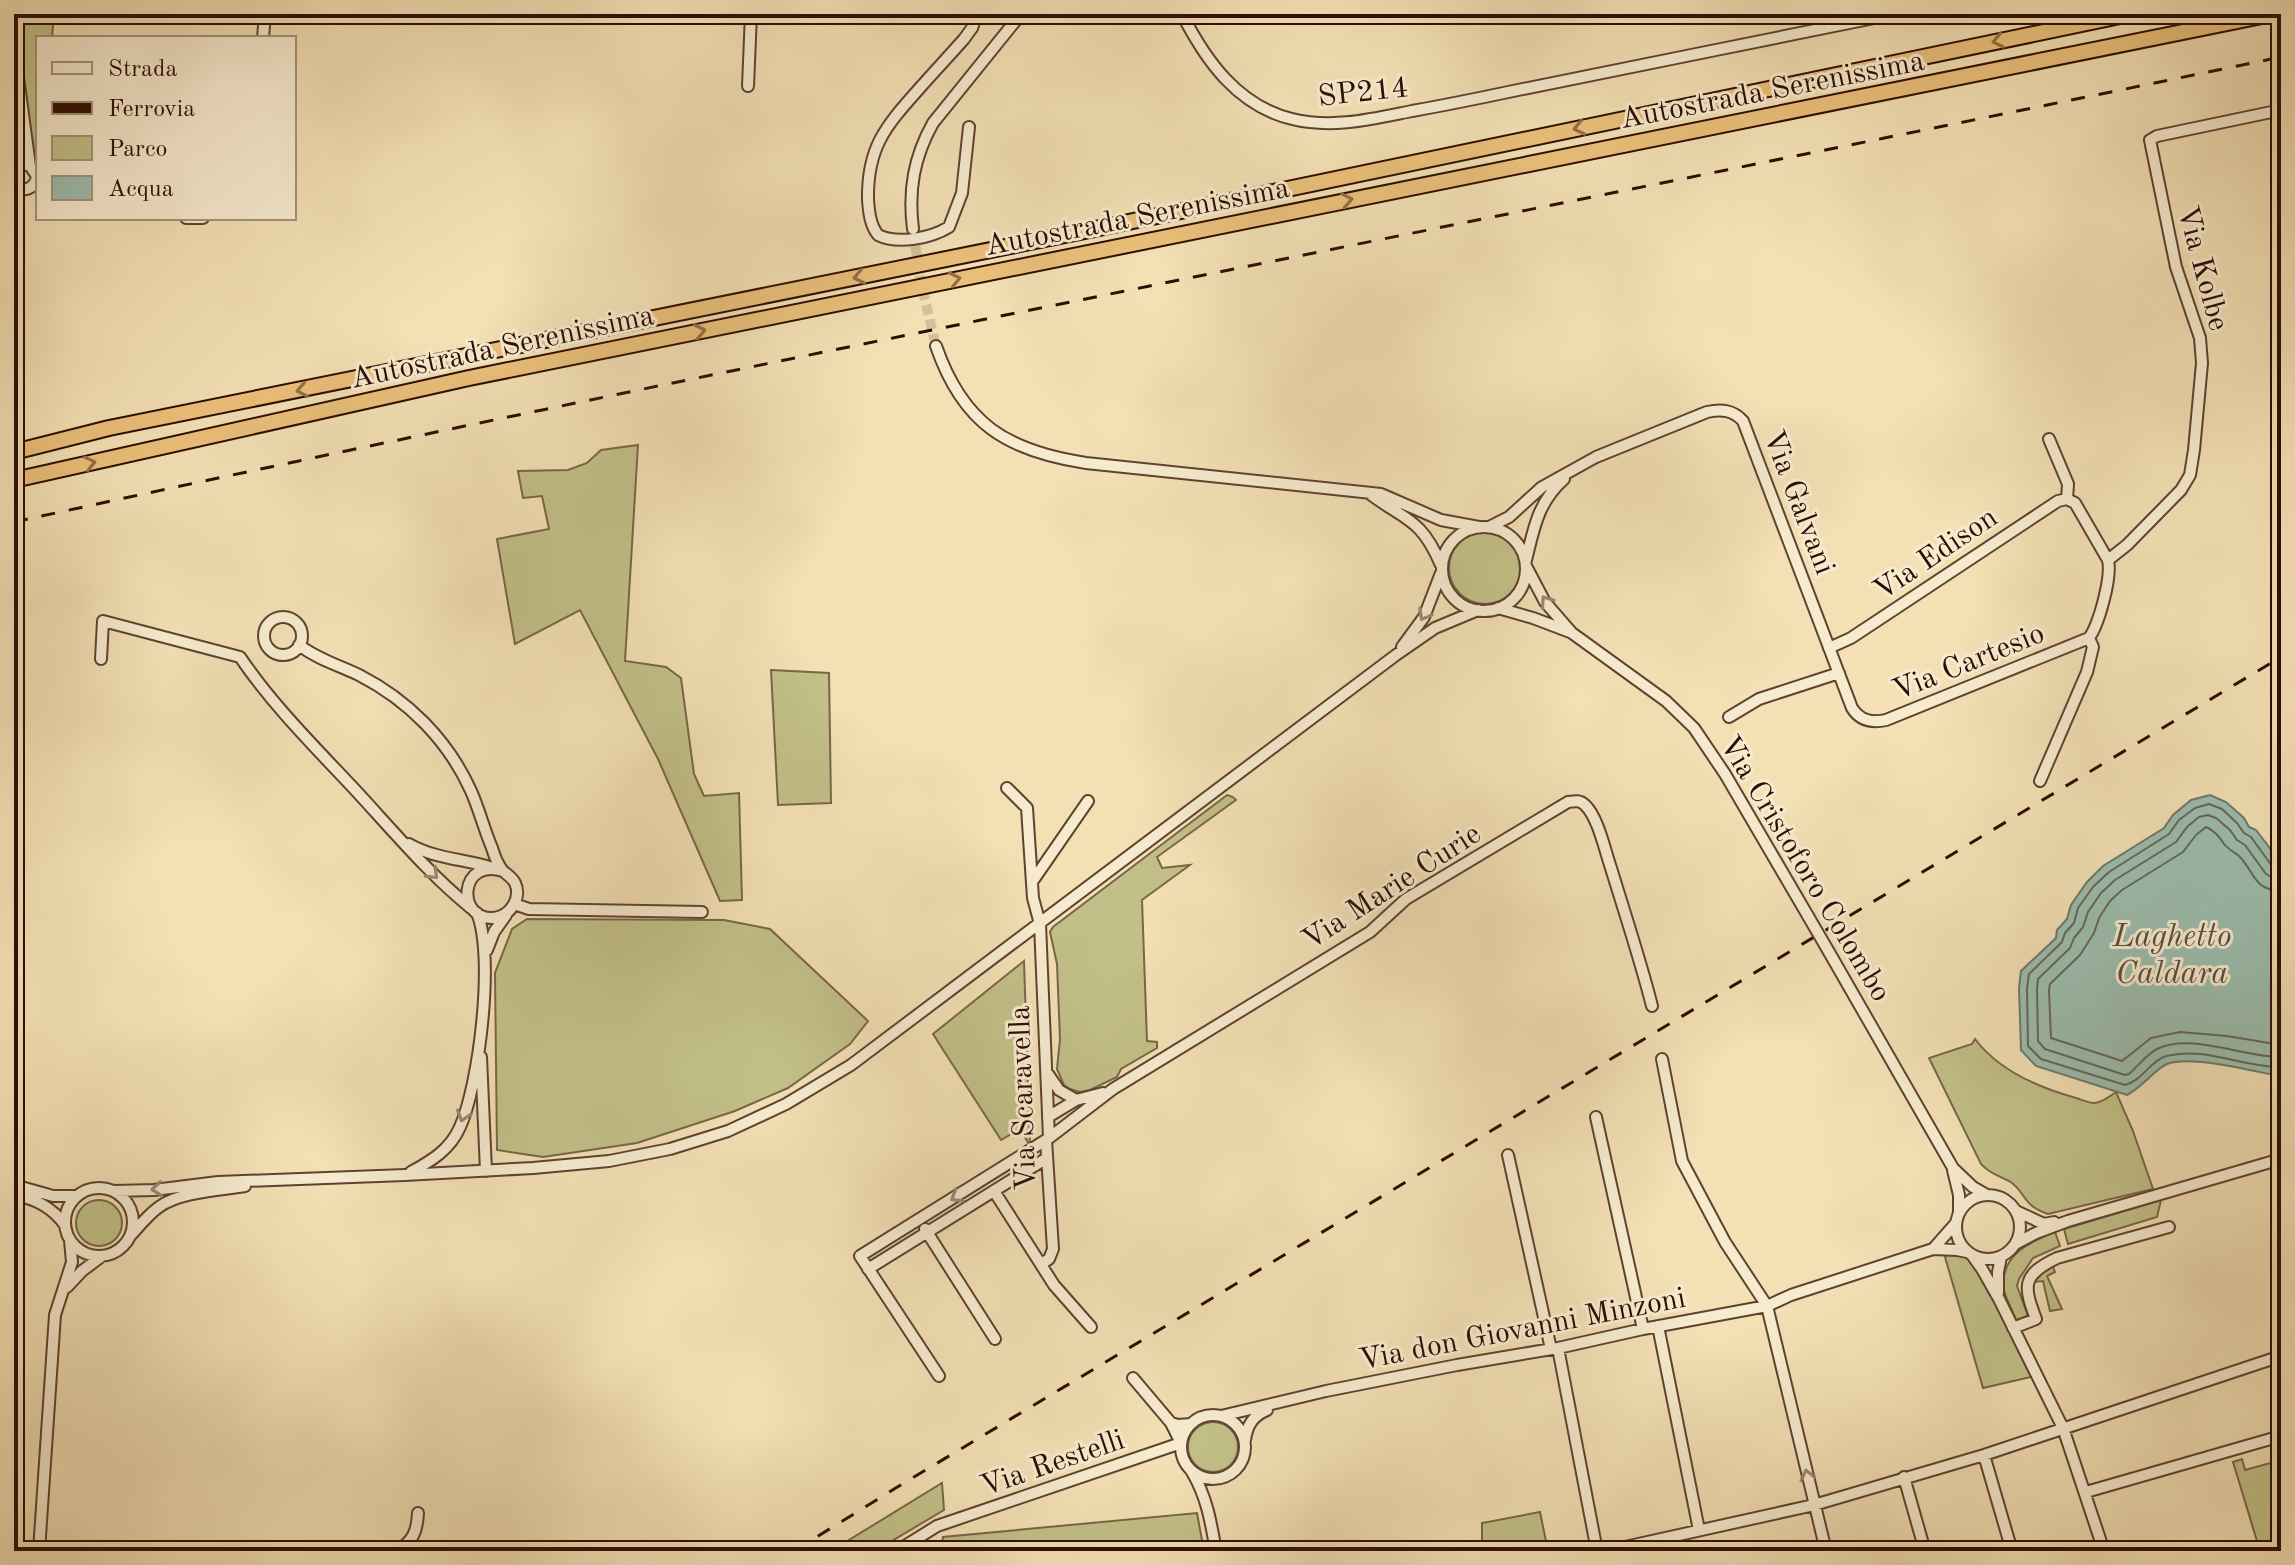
<svg xmlns="http://www.w3.org/2000/svg" width="2295" height="1565" font-family="'Old Standard TT',serif">
<style>
.green{fill:#c2c088;stroke:#786646;stroke-width:2}
.water{fill:#9bbdae;stroke:#6f776a;stroke-width:2}
.lines{fill:none;stroke-linecap:round;stroke-linejoin:round}
.shore{stroke:#646558;stroke-width:2}
.minor-tunnel{stroke:#d5c09a;stroke-width:10;stroke-dasharray:10 5;stroke-linecap:butt}
.minor-casing{stroke:#5e4230;stroke-width:14}
.highway-casing{stroke:#2d0d03;stroke-width:18}
.minor{stroke:#f7ebcf;stroke-width:10}
.highway{stroke:#eac07a;stroke-width:14}
.rail{stroke:#2d0d03;stroke-width:3;stroke-dasharray:14 14;stroke-linecap:butt}
.minor-bridge-casing{stroke:#5e4230;stroke-width:14;stroke-linecap:butt}
.minor-bridge{stroke:#f7ebcf;stroke-width:10}
.oneway{stroke:#956f44}
.oneway2{stroke:#9c8773}
.labels{text-anchor:middle;stroke-width:6;stroke-linejoin:round;paint-order:stroke}
.street-label{font-size:30px;fill:#2d0d03;stroke:#f7ebcf}
.water-label{font-size:32px;font-style:italic;fill:#544b3f;stroke:#f7ebcf}
</style>
<rect width="100%" height="100%" fill="#f3e0b5"/>
<filter id="stains"><feTurbulence type="fractalNoise" baseFrequency=".0025" numOctaves="4"/><feColorMatrix values="0 0 0 0 .2 0 0 0 0 .09 0 0 0 0 .02 0 0 0 .5 -.17"/></filter>
<radialGradient id="worn" r=".72"><stop offset=".6" stop-color="#630" stop-opacity="0"/><stop offset="1" stop-color="#630" stop-opacity=".3"/></radialGradient>
<path class="green" d="M15,14h39l-2,24h-14v129l-3,-4z
M638,445l-13,216 41,6 15,11 13,96 10,22 35,-3 3,107 -22,1 -62,-142 -78,-149 -65,34 -18,-105 52,-10 -7,-33 -19,2 -5,-27 50,-1 19,-7 14,-13z
M1449 568a36 36 0 1 1 72 0a36 36 0 1 1-72 0Z
M771,670l58,3 2,130 -53,2z
M1227,795l6,2 3,3 -79,57 5,11 28,-3 -48,35 5,141 10,1v6l-36,21 -4,8 -27,13 -10,2 -10,-3 -6,-4 -7,-16 3,-30 -3,-75 -7,-32 3,-5z
M527,919l197,1 46,9 98,92 -18,23 -62,44 -53,23 -98,32 -94,14 -46,-7 -2,-177 17,-44z
M1024,961l6,185 -10,-17 -19,11 -68,-106z
M1975,1039c24,32 65,49 101,59 6,2 13,5 18,5 8,0 16,-7 22,-11l17,39 20,58 -105,25c-27,-9 -22,-23 -39,-33 -12,-6 -18,-7 -28,-17l-52,-106 43,-14z
M76 1223a23 23 0 1 1 46 0a23 23 0 1 1-46 0Z
M2161,1200l-4,17 -89,27 -4,-15z
M2055,1232l5,14 -27,12 -14,21 -2,7 11,30 -12,4c-3,-9 -10,-20 -12,-30 -5,-34 25,-48 51,-58z
M1959,1252c28,16 60,93 76,124l-52,12 -38,-131 2,-4z
M2052,1264l3,8 -8,4 15,33 -12,2 -7,-30 -10,1 1,-3z
M1188 1447a25 25 0 1 1 50 0a25 25 0 1 1-50 0Z
M2242,1459l3,11 36,-10v91h-21l-27,-89z
M942,1483l2,27 -69,41h-44z
M1540,1512l8,39h-66v-28z
M1197,1513l7,38h-263l2,-14z"/>
<path class="water" d="M2210,795l16,7 18,16 5,9 7,3 13,17 12,20v207l-7,1c-25,-5 -84,-20 -107,-11 -12,5 -24,23 -40,31l-91,-29 -15,-16 -2,-62 2,-17 35,-33 1,-8 10,-11 4,-14 16,-23 16,-16 61,-38 9,-13 18,-15z"/>
<g class="lines">
<path class="shore" d="M2281,869l-9,-3 -21,-29 -7,-4 -7,-10 -15,-14 -13,-5 -14,4 -16,12 -10,14 -60,38 -16,15 -15,21 -4,15 -9,10 -3,9 -33,32 -2,15 1,57 13,13 84,26c17,-4 25,-24 41,-29 39,-10 78,12 115,11
M2281,879l-8,-1 -7,-4 -21,-29 -8,-5 -7,-10 -14,-12 -8,-3 -9,2 -12,10 -11,15 -61,38 -14,13 -13,19 -5,15 -9,11 -4,10 -32,31 -1,10 1,52 7,8 80,26 4,-1c9,-8 18,-20 28,-25 33,-17 89,9 124,8
M2281,891c-28,-1 -26,-19 -42,-35 -5,-4 -11,-7 -15,-12 -5,-8 -10,-14 -18,-17l-10,8 -13,17 -61,38 -12,11 -11,17 -5,15 -14,22 -30,29 -1,6 2,48 71,23 29,-23 29,-6 47,4 54,9"/>
<path class="minor-tunnel" d="M913,231l8,52 15,63"/>
<g class="minor-casing">
<path id="minor" d="M1182,14c24,47 56,92 110,105 41,10 80,0 120,-8 34,-6 68,-13 101,-20 127,-26 254,-51 381,-77
M263,38l2,-24
M14,48l16,118 7,10c-2,13 -13,17 -23,9
M748,86l3,-72
M969,127l-7,66 -13,34c-18,11 -51,18 -71,8 -8,-10 -9,-23 -10,-35 -1,-52 17,-73 50,-110 15,-17 31,-34 46,-51l8,-11 5,-14
M14,169l8,-5 8,2
M14,205l6,-16
M186,218h17
M913,229c-5,-39 1,-72 20,-106l88,-109
M936,346c27,78 71,105 150,117l295,31 60,26 38,7
M2049,439l19,45 -1,15 8,4 33,57
M1370,494c36,27 51,24 71,71
M1489,527l20,-10 33,-30 54,-30 111,-45c15,-3 26,-2 36,9l109,287c8,13 20,15 34,12l203,-82
M1442 569a42 42 0 1 1 84 0a42 42 0 1 1-84 0Z
M1526,560c8,-32 12,-58 38,-81
M1526,566l19,36 27,31 94,68 28,27 31,46 83,142
M1498,608l35,10 37,14
M264 636a19 19 0 1 1 38 0a19 19 0 1 1-38 0Z
M299,645c18,14 39,20 60,30 49,25 89,65 112,116 8,18 13,38 21,57 2,7 6,16 10,22 4,4 10,7 13,13 7,15 -5,34 -22,35 -37,2 -34,-61 10,-47
M1402,647l22,-30 17,-44
M1829,648l22,-10 207,-137 9,-2
M101,659l2,-38 137,36c34,50 77,92 118,136 36,39 71,81 113,115
M1729,717l30,-18 80,-26
M2040,781l47,-109 6,-25 -4,-9c10,-14 23,-61 19,-78l19,-15 54,-55 9,-15 4,-25 8,-87 -2,-25 -24,-71 -26,-127 7,-4 124,-26
M1007,788l20,20 6,90 7,26 9,214 -3,2 7,109 -4,10 -8,5
M409,844c26,15 56,15 84,24
M1032,882l56,-81
M514,904l15,5 173,3
M487,950l7,-18 12,-17
M1829,952l124,216 20,19 14,8
M481,1057l5,114
M1662,1059l20,102 43,81 42,64 59,245
M1048,1074l11,16 17,10 27,-7
M1048,1117l28,-17
M1596,1117l47,212
M1049,1138l64,-49 257,-157 36,-33 162,-97c7,-1 12,-2 17,3 13,12 20,46 26,63 14,46 29,91 41,138
M1508,1155l43,194
M1953,1170l6,25v17
M411,1172c20,-11 39,-22 49,-45 19,-42 35,-171 17,-214
M14,1185l39,11h23
M65 1222a34 34 0 1 1 68 0a34 34 0 1 1-68 0Z
M114,1191l40,-1 64,-8 187,-7 128,-7 76,-7 61,-12 58,-18 58,-27 65,-39 545,-410 39,-27 43,-18
M994,1191l60,94 37,42
M14,1195c20,3 39,13 51,30
M1956 1227a32 32 0 1 1 64 0a32 32 0 1 1-64 0Z
M2016,1211l28,13 10,-2
M925,1229l70,110
M132,1234c8,-9 17,-20 27,-27 20,-15 62,-17 86,-21
M2015,1244l21,-11 32,-12 213,-62
M1933,1249l22,-25
M1972,1255l10,14 17,30 64,129 41,123
M868,1269l179,-111
M67,1287l15,-16 20,-15
M1998,1293v-21l3,-15
M1658,1326l41,204
M2013,1328l23,-9c-13,-34 -14,-44 21,-61l112,-31
M1558,1348l39,203
M939,1376l-79,-120 186,-116
M1133,1378l38,45
M1181 1447a32 32 0 1 1 64 0a32 32 0 1 1-64 0Z
M1221,1416l105,-25 131,-26 101,-17 85,-19 124,-23 24,-11 142,-46 24,1 10,2
M1245,1440c2,-15 8,-24 22,-30
M1984,1455l28,96
M1192,1472c15,25 19,51 24,79
M1904,1477l21,74
M2086,1492l195,-56
M39,1551l16,-236 17,-53 -2,-22
M397,1551c16,-10 20,-19 21,-38
M897,1551l40,-25 244,-83 -10,-20 7,2 13,-1
M1607,1551l207,-46 170,-50 297,-99"/>
</g>
<g class="highway-casing">
<path id="highway" d="M14,452l95,-24 976,-197 1045,-217
M14,480l455,-102 1803,-364"/>
</g>
<use href="#minor" class="minor"/>
<use href="#highway" class="highway"/>
<path class="rail" d="M14,522c754,-164 1512,-309 2267,-465
M794,1551l105,-65 1382,-829"/>
<g class="minor-bridge-casing">
<path id="minor-bridge" d="M1808,916l21,36"/>
</g>
<use href="#minor-bridge" class="minor-bridge"/>
</g>
<defs><path id="oneway-chevron" d="M-2-3.5L2.5 0L-2 3.5" fill="none" stroke-width="1.6" stroke-linecap="round" stroke-linejoin="round" transform="scale(2)"/></defs>
<g class="oneway">
<use href="#oneway-chevron" transform="translate(1998 41) rotate(168)"/>
<use href="#oneway-chevron" transform="translate(1579 128) rotate(168)"/>
<use href="#oneway-chevron" transform="translate(1347 200) rotate(-11)"/>
<use href="#oneway-chevron" transform="translate(859 277) rotate(168)"/>
<use href="#oneway-chevron" transform="translate(955 279) rotate(-12)"/>
<use href="#oneway-chevron" transform="translate(700 331) rotate(-12)"/>
<use href="#oneway-chevron" transform="translate(302 390) rotate(169)"/>
<use href="#oneway-chevron" transform="translate(90 463) rotate(-13)"/>
</g>
<g class="oneway2">
<use href="#oneway-chevron" transform="translate(1546 601) rotate(-125)"/>
<use href="#oneway-chevron" transform="translate(1424 615) rotate(119)"/>
<use href="#oneway-chevron" transform="translate(433 874) rotate(45)"/>
<use href="#oneway-chevron" transform="translate(463 1116) rotate(108)"/>
<use href="#oneway-chevron" transform="translate(157 1189) rotate(174)"/>
<use href="#oneway-chevron" transform="translate(956 1197) rotate(148)"/>
<use href="#oneway-chevron" transform="translate(1807 1475) rotate(-103)"/>
</g>
<g class="labels">
<g class="street-label">
<text transform="translate(1772 89) rotate(-11)" y="10">Autostrada Serenissima</text>
<text transform="translate(1363 91) rotate(-6)" y="10">SP214</text>
<text transform="translate(1137 216) rotate(-11)" y="10">Autostrada Serenissima</text>
<text transform="translate(2204 268) rotate(75)" y="10">Via Kolbe</text>
<text transform="translate(502 346) rotate(-12)" y="10">Autostrada Serenissima</text>
<text transform="translate(1800 502) rotate(69)" y="10">Via Galvani</text>
<text transform="translate(1935 553) rotate(-34)" y="10">Via Edison</text>
<text transform="translate(1968 661) rotate(-22)" y="10">Via Cartesio</text>
<text transform="translate(1806 868) rotate(59)" y="10">Via Cristoforo Colombo</text>
<text transform="translate(1391 886) rotate(-33)" y="10">Via Marie Curie</text>
<text transform="translate(1022 1098) rotate(-92)" y="10">Via Scaravella</text>
<text transform="translate(1522 1328) rotate(-11)" y="10">Via don Giovanni Minzoni</text>
<text transform="translate(1052 1462) rotate(-19)" y="10">Via Restelli</text>
</g>
<g class="water-label">
<text x="2172" y="946">Laghetto<tspan x="2172" dy="37">Caldara</tspan></text>
</g>
</g>
<rect width="2295" height="1565" fill="none" stroke="#f3e0b5" stroke-width="48"/>
<rect x="16" y="16" width="2263" height="1533" fill="none" stroke="#2d0d03" stroke-width="4"/>
<rect x="24" y="24" width="2247" height="1517" fill="none" stroke="#2d0d03" stroke-width="2"/>
<rect x="36" y="36" width="260" height="184" fill="#f7ebcf" stroke="#a6927d" stroke-width="2"/>
<rect x="52" y="62" width="40" height="12" fill="#f7ebcf" stroke="#a6927d" stroke-width="2"/>
<text x="108" y="76" font-size="24" fill="#2d0d03">Strada</text>
<rect x="52" y="102" width="40" height="12" fill="#2d0d03" stroke="#a6927d" stroke-width="2"/>
<text x="108" y="116" font-size="24" fill="#2d0d03">Ferrovia</text>
<rect x="52" y="136" width="40" height="24" fill="#c2c088" stroke="#a6927d" stroke-width="2"/>
<text x="108" y="156" font-size="24" fill="#2d0d03">Parco</text>
<rect x="52" y="176" width="40" height="24" fill="#9bbdae" stroke="#a6927d" stroke-width="2"/>
<text x="108" y="196" font-size="24" fill="#2d0d03">Acqua</text>
<rect width="100%" height="100%" filter="url(#stains)"/>
<rect width="100%" height="100%" fill="url(#worn)"/>
</svg>
